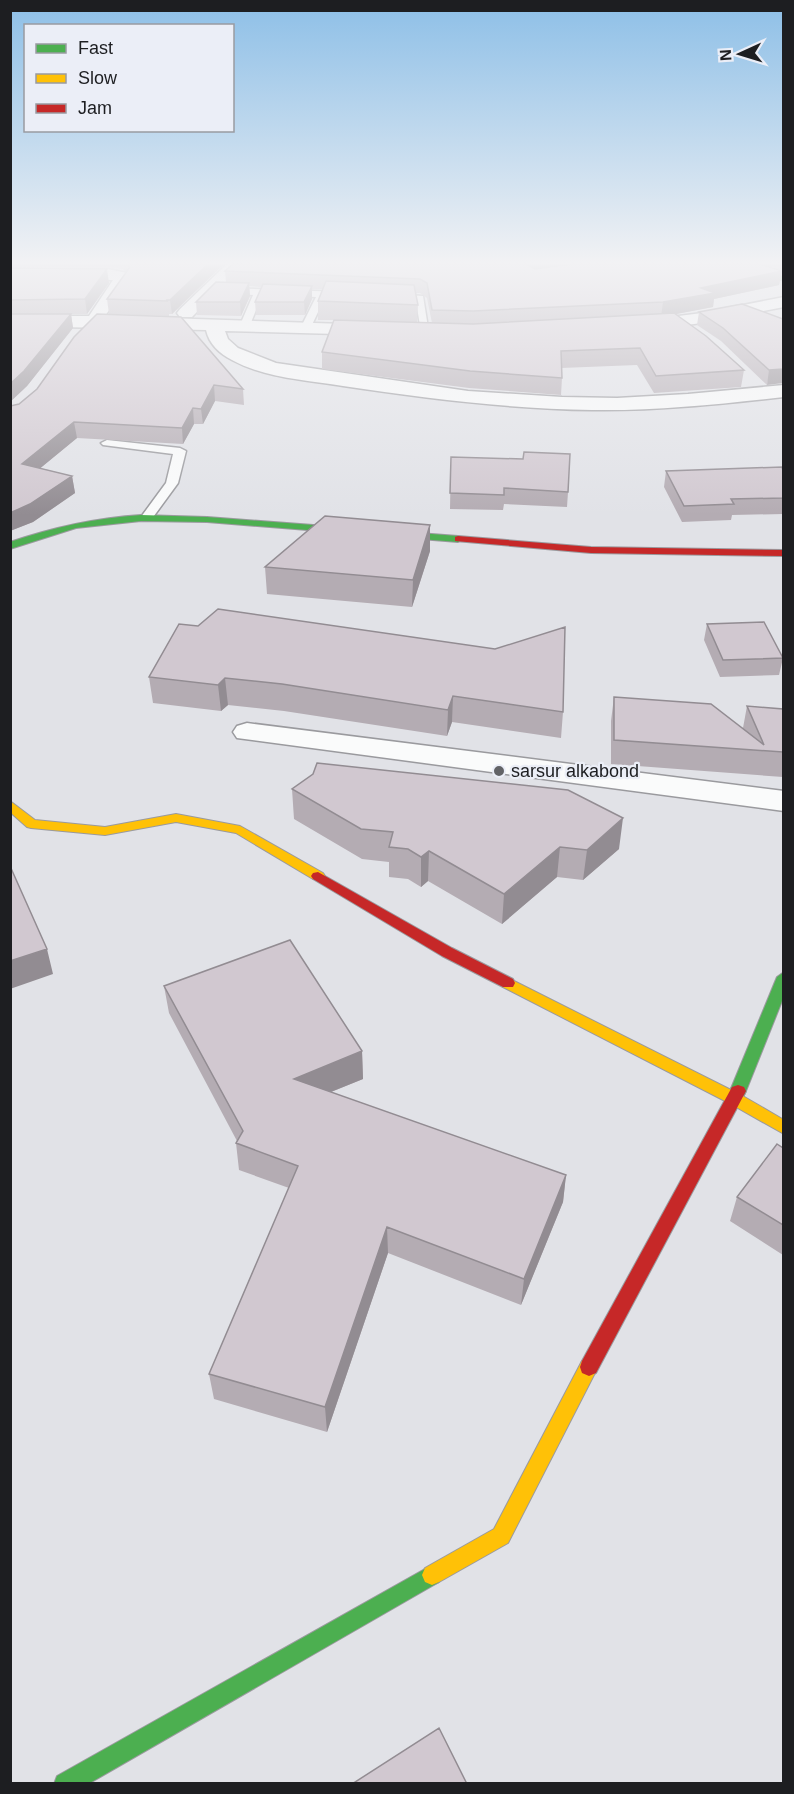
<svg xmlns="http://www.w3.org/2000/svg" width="794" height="1794" font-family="Arial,sans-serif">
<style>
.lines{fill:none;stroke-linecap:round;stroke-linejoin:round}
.lane-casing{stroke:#9a9a9e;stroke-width:3}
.street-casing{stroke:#9a9a9e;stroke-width:3}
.fast-casing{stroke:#9a9a9e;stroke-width:2}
.slow-casing{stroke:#9a9a9e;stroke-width:2}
.jam-casing{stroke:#9a9a9e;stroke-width:2}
.lane{fill:#fafbfb;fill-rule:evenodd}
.street{fill:#fafbfb;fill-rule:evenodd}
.fast{fill:#4caf50;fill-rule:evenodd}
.slow{fill:#ffc107;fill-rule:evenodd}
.jam{fill:#c62828;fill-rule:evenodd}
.wall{fill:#b4acb3;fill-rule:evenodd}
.shaded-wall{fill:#928c92}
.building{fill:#d1c8d0;stroke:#928c92;stroke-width:1.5}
.poi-dot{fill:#626366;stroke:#ebeef7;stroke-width:2}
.labels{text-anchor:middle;stroke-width:4.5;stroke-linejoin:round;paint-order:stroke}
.poi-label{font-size:18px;fill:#1d1e21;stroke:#ebeef7;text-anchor:start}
</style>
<rect width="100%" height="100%" fill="#e1e2e7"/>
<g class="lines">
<g class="lane-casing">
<path id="lane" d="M226,288l119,4 5,3 -5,3 -20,-1 -14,30 -5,3 -5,-3 15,-30 -54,-2 -12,30 -5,3 -5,-3 13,-30 -30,-2 -2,-2z
M394,294l29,2 6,38 -8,-2 -5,-31 -25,-2v-4z
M107,440l73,8 6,3 -8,32 -27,37h-8l-2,-3 25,-34 7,-29 -70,-9 -2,-2z"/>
</g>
<g class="street-casing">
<path id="street" d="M227,264h17l-52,53h-12l-3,-4 3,-4z
M108,269l19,4 3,7 -25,36 270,9 6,1 3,4 -3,4 -6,1 -150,-4 3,8 10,9 38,15 192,28 94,6 55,1 71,-4 96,-9v12c-64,7 -128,14 -192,13 -83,-1 -167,-12 -249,-24 -37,-6 -78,-8 -111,-26 -12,-6 -23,-16 -26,-30l-196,-4v-10h79l24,-36h-103v-10z
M784,297v10l-82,16 -63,8 -6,-1 -3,-4 3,-4 6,-1 63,-8z
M247,723l537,68v20l-547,-73 -4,-6 4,-6z"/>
</g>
<g class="fast-casing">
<path id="fast" d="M735,264h9l40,13v4z
M141,515l66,2 251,19 5,3 -5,3 -251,-20 -66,-1 -65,7 -66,21v-7c44,-15 85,-24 131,-27z
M784,972v24l-38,95 -2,4 -6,2 -6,-2 -2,-4 47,-114z
M432,1565l7,3 3,7 -3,7 -351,202h-34l3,-8z"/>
</g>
<g class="slow-casing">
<path id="slow" d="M10,801l25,19 70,7 71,-13 64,12 83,47 2,3 -2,3h-10l-77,-46 -60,-11 -71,13 -74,-7 -4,-1 -17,-15z
M508,978l233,117 43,25v14l-55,-31 -226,-116 -2,-4 2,-4z
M589,1358l7,3 2,6 -90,176 -69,39 -7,3 -7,-3 -3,-7 3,-7 69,-39 88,-168z"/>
</g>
<g class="jam-casing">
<path id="jam" d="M458,536l133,11 193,3v6l-193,-3 -136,-12v-4z
M318,872l134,76 61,31 2,4 -2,4h-10l-61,-31 -129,-77 -2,-3 2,-3z
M738,1085l6,2 2,4 -150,282 -7,3 -7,-3 -2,-6 2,-6 150,-274z"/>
</g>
<use href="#lane" class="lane"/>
<use href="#street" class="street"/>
<use href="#fast" class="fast"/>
<use href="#slow" class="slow"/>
<use href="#jam" class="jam"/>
</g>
<path class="wall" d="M10,264h214l-52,50h-3v2l-60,-2 -2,-15 19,-26 -3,-4 -15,-2 -98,1z
M568,264l-34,5 248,2 -3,14 -65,14 -1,8 -38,7 69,56 -3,17 -87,6 -17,-28 -76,3 1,10 -1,17 -92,-7 -147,-19v-17l12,-32h-16v-19l5,-12h-11v10l-7,16h-49l-1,-13 7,-15 -13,-1 1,10 -9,20 -44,-1 -1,-13 30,-20 -1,-11zM416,293h4l7,5 5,25 -15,-1 1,-17z
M761,264h22v6z
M10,268l99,15 -22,31h-16l2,14 -46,58 -17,16z
M699,312l84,7 -16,66 -46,-44 -24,-16z
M74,337l169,52 1,16 -29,-4 -12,23h-9l-11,20 -106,-6 -37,30 32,8 3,17 -42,29 -23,9v-125l9,-2 18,-15z
M451,457l117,35 -1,15 -63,-3 -1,6 -53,-1z
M783,470v44l-51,1 -1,5 -49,2 -18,-35 2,-16z
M430,525v26l-18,56 -145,-13 -2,-27z
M179,624l384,88 -2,26 -109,-16 -5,14 -163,-25 -56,-6 -7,6 -68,-8 -4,-26z
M707,624l76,34 -4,17 -59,2 -16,-37z
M614,697l129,31 4,-22 36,3v68l-172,-13v-43z
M292,789l327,60 -36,31 -26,-3 -55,47 -74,-43 -7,6 -13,-8 -19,-2v-15l-27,-3 -68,-40z
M164,986l198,65 1,28 -32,13 235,83 -3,27 -42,103 -133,-52 -61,179 -113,-33 -5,-25 80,-186 -50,-18 -3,-27 1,-2 -68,-128z
M783,1148v107l-53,-34 7,-24z"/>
<path class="shaded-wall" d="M208,264h16l-52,50 -2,-14z
M525,264h43l-34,5z
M107,269l2,14 -22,31 -2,-15z
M782,271l-3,14 -65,14 -1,8 -52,10 2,-15 38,-14z
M249,283l1,13 -9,20 -1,-14z
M312,286v13l-7,16 -1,-13z
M71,314l2,14 -46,58 -17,16v-18z
M783,369v14l-16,2 2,-15z
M214,385l1,16 -12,23 -2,-15z
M193,408l1,16 -11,20 -1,-16z
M74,422l3,16 -51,42 -4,-16z
M72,476l3,17 -42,29 -23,9v-18z
M430,525v26l-18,56 1,-27z
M225,678l3,27 -7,6 -3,-26z
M453,696l-1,26 -5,14 1,-26z
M623,818l-4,31 -36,31 4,-30z
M560,847l-3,30 -55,47 2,-30z
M429,851l-1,30 -7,6v-30z
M47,949l6,25 -43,15v-28z
M362,1051l1,28 -67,27 -2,-27z
M566,1175l-3,27 -42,103 3,-26z
M387,1227l1,26 -61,179 -2,-25z"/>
<path class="building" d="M128,264h80l-38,36h-4l2,1 -61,-2 23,-32z
M233,264h293l9,5 37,-5h188l22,7 -81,17 14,5 -52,9 -190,9 -41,-1 -5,-27 -7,-4 -195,-8z
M10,268l97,1 -22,30 -75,1z
M326,281l88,4 4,20 -100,-4z
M216,282l33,1 -9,19h-44z
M263,284l49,2 -8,16h-49z
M742,304l41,15v50l-14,1 -46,-42 -24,-16z
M674,313l32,23 38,34 -88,6 -16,-28 -79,3 1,27 -92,-7 -148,-19 12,-32 139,4z
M10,314h61l-47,57 -14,13z
M97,314l84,3 62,72 -29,-4 -13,24 -8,-1 -11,20 -108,-6 -52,42 50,12 -42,28 -20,9v-107l9,-2 18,-15 37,-52z
M524,452l46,2 -2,38 -64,-4v7l-54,-2 1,-36 72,2z
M782,467l1,3v28l-52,1 3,5 -50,2 -18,-35z
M325,516l105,9 -17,55 -148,-13z
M218,609l277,40 70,-22 -2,85 -110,-16 -5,14 -166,-26 -57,-6 -7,7 -69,-8 30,-53 19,2z
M764,622l19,36 -60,2 -16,-36z
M614,697l97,7 53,41 -17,-39 36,3v43l-169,-12z
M317,763l251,27 55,28 -36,32 -27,-3 -56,47 -75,-43 -8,6 -13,-8 -19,-2 4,-15 -32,-3 -69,-40 21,-15z
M10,866l37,83 -37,12z
M290,940l72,111 -68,28 272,96 -42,104 -137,-52 -62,180 -116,-33 89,-208 -62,-23 7,-12 -79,-145z
M777,1144l6,4v77l-46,-28z
M439,1728l28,56h-115z"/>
<linearGradient id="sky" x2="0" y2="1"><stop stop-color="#8dbfe7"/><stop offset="0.51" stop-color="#f2f2f4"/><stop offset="1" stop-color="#f2f2f4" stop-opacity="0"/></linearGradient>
<rect width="794" height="515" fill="url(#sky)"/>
<circle class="poi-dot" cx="499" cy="771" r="6"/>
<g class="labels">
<g class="poi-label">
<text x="511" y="777">sarsur alkabond</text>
</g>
</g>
<rect width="794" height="1794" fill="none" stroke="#1d1e21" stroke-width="24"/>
<rect x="24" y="24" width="210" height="108" fill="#ebeef7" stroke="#999ba1" stroke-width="1.5"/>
<rect x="36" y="44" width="30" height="9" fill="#4caf50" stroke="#999ba1" stroke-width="1.5"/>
<text x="78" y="54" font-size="18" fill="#1d1e21">Fast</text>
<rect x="36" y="74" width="30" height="9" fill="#ffc107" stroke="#999ba1" stroke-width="1.5"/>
<text x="78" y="84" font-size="18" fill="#1d1e21">Slow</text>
<rect x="36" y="104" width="30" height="9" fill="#c62828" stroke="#999ba1" stroke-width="1.5"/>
<text x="78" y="114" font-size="18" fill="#1d1e21">Jam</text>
<g transform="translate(740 54) rotate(266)" stroke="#ebeef7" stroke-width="4.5" paint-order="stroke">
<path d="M0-4.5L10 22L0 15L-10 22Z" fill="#1d1e21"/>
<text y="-9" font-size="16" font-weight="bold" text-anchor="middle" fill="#1d1e21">N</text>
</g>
</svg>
